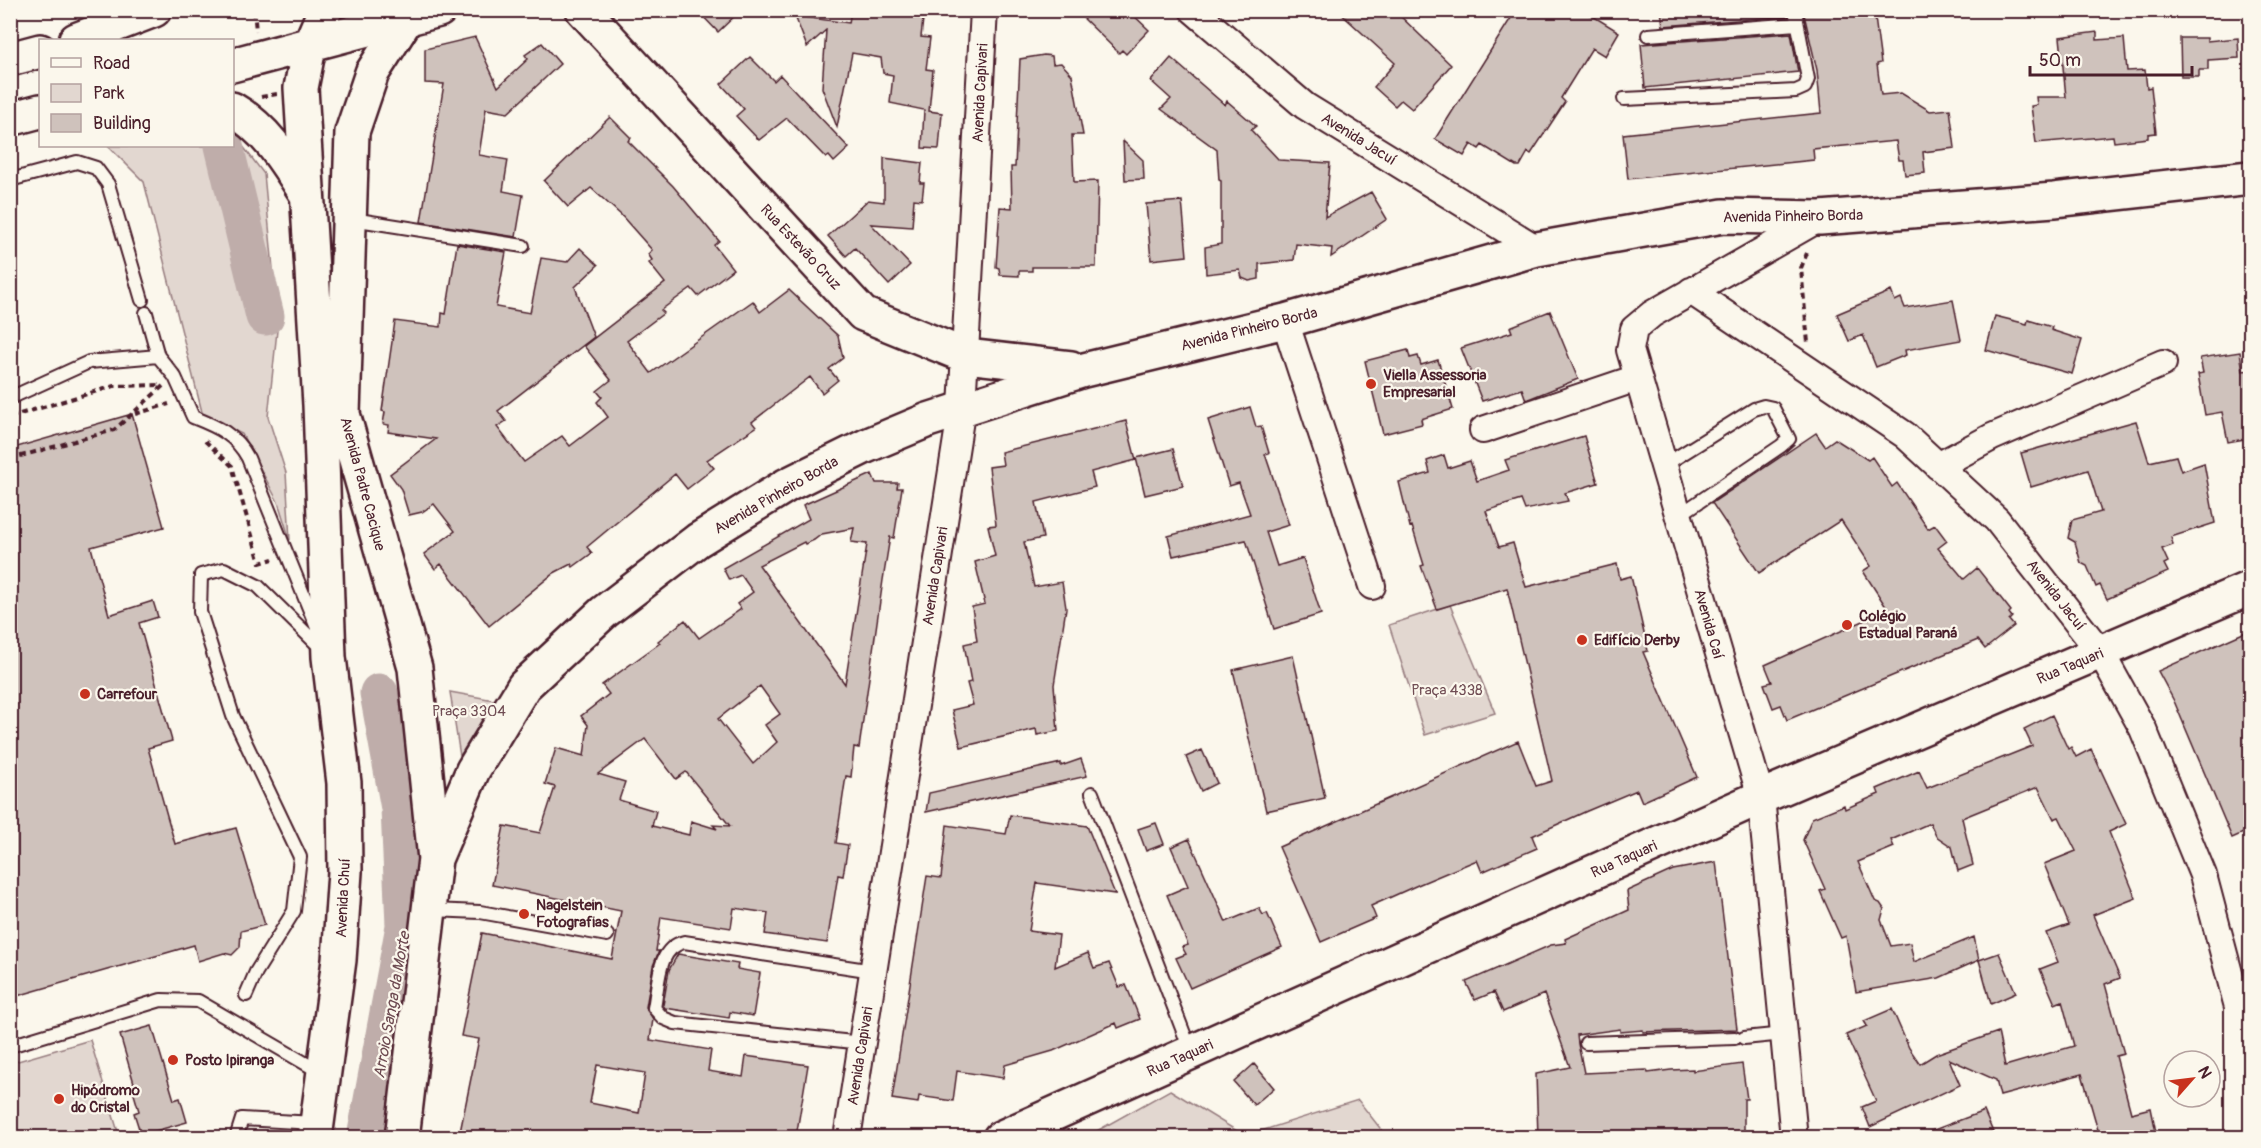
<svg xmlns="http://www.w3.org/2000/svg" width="2261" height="1148" font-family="Pangolin,sans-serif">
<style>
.green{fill:#e2d7d0;stroke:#967b7e;stroke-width:1.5}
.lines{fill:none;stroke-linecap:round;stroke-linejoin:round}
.river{stroke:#bfadaa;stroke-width:39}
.building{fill:#cfc2bc;stroke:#4a1f2b;stroke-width:1.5;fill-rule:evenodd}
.lane-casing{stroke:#4a1f2b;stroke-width:16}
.street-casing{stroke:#4a1f2b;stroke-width:30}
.secondary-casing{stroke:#4a1f2b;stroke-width:38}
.path{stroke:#4a1f2b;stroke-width:4;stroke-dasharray:6 4.5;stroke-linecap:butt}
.lane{stroke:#fbf7ec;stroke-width:12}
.street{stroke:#fbf7ec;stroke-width:26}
.secondary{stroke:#fbf7ec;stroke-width:33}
.poi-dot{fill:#c8321e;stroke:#fbf7ec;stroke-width:2}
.labels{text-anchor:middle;stroke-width:4.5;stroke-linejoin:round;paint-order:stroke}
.street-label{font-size:15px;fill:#4a1f2b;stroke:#fbf7ec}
.poi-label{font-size:15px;font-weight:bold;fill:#4a1f2b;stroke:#fbf7ec;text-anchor:start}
.park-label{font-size:15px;fill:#704d54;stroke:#fbf7ec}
.water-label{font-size:16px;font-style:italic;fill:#6d4a51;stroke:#fbf7ec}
</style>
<rect width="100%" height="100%" fill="#fbf7ec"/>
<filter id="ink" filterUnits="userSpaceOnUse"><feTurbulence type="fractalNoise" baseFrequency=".0167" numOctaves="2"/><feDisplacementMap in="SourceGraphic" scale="12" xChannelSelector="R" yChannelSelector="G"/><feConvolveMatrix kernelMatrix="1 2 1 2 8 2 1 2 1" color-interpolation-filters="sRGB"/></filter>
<g filter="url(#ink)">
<path class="green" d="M233,133l31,41 14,147 -10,96 18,56 4,67 -12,-38 -36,-68 -39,-18 -59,-234 -36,-36h124z
M1450,605l45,108 -70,22 -36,-110z
M450,692l44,8 -34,56z
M90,1040l29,95 -108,2v-74z
M1170,1090l75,46 113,-36 29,37h-301z"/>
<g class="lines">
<path class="river" d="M224,146l41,170
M366,1138l39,-212 -5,-118 -21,-115"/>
</g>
<path class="building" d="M697,10h44l-23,22z
M851,10h73l-3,27 9,1 -4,31 7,1 -4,41 13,2 -3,36 -17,-1 2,-38 -34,-7 3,-28 -10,-2 -2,-15 -29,-5 -15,74 -15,-39 4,-58 -19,17 -12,-31 54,7z
M1075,10h53l21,20 -23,24 -4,-4 -3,3z
M1337,10h57l57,55 -39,44 -11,-9 -6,6 -21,-19 21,-24z
M1516,10h67l36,22 -14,24 -13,-8 -31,50 4,4 -34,52 -3,-2 -8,14h-4l-34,-21 -3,4 -8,-5 -7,12 -29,-17z
M1661,10h126l1,6 -125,10z
M1803,10h71l7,53 -4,1 4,31 20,-2 29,18 20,-2 5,39 -32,4 2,21 -20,2 -2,-15h-4l-3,-19 -83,8 1,11 -186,19 -5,-45 198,-21 -4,-43z
M2097,32v8l27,-2 3,33 18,-1 2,18 4,-1 5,46 -8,1v4l-34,4 -1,-6 -77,7 -5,-37 6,-1 -1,-8h30l-6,-60z
M1791,33l7,39 -153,16 -4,-44z
M475,37l23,50 30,-28 -3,-4 17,-12 18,21 -52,49 -22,-4 -7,46 29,5 -5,31 20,4 -7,42 -95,-15 23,-138 -19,-1v-34z
M2180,38h27v3l31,-3 1,20 -31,2v10h-9v7h-18z
M1044,55l8,1 1,8 8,-1 11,12 11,60h-11l2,47 24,-1 -2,86h-64v4h-13v5l-19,-1 -1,-7 -3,-1 4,-60 12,1 -1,-41h4l5,-108z
M750,57l24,24 6,-6 69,73 -15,14 -5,-6 -3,2 -39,-40 -28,22 -23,-24 8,-7 -23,-25z
M1171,58l54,47 2,-4 29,25 -5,4 28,30 51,3 -5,54 46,-25 16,27 -56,38 1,-9 -36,-4 -2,16 -35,4v15l-10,2 -7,-3 -2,-8 -34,4 -1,-27 16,-3v-63l-2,-1 -2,-30 -56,-41 10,-10 -20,-18z
M610,117l21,21 -3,3 45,45 46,55 -5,4 19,24 -35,27 -7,-8 -30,22 3,3 -37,28 24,32 102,-72 7,11 29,-22 49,46 5,22 -14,11 9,11 -16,13 -12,-16 -58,45 4,5 -49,33 7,8 -27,21 -12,-15 -88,73 5,6 -19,14 -2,-3 -17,9 -65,53 -48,-62 -6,5 -11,-15 31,-23 -21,-27 -12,8 -13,3 -8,-26 -11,-15 46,-35 -48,-7 1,-7 -6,-1 2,-12 -3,-1 13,-90 46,6 1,-14 4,1 11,-70 49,8 -10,55 34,6 11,-55 26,4 13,-14 18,17 -23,22 19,50 -96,74 8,10 -9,6 27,35 38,-26 8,10 38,-29 -11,-15 5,-5 -5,-6 14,-11 -27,-34 81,-63 -16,-20 3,-3 -4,-6 4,-4 -31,-35 -30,-27 -23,19 -24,-26z
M1123,141l20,19 1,19 -19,1z
M884,158l38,5 -2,20h4l-2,17 -8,-1 -2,28 -41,-3 39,41 -21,20 -34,-37 -9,8 -18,-20 40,-36 16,2z
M1182,201l5,55 -36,4 -5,-56z
M1891,291l4,10 6,-3 4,10 48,-8 8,40 -56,10 1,5 -30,12 -13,-32 -14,6 -12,-27z
M1550,311l28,68 -52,21 -4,-11 -40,12 -21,-53 51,-16 -2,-5z
M1995,316l32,8 1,-4 24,7 -1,3 31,10 -10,34 -86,-24z
M1408,350l2,8 8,-2 3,9 17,-5 15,49 -32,10 1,5 -39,10 -18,-73z
M2240,352l3,19 7,-1v68l-22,4 -6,-30 -17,3 -7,-41 5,-1 -3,-15z
M1250,407l6,20 5,-1 8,27 -4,1 24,71 -23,7 11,34 26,-8 18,56 -47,15 -28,-89 -73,16 -5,-20 82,-22 -11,-31 -10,3 -21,-66z
M132,414l32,113 -73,20 18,68 44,-14 5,16 -19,6 33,118 -24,7 27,96 61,-16 29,97 -24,6 -1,16 -8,8 -8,-2 -26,8 -4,-16 -184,53v-549z
M1126,421l10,39 -45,12 4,15 -59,15 7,36 -19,4 10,45 28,-5 4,26 -12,77 4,46 -21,4 -1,-6 -75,18 -9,-37 21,-5 -6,-22 4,-1 -7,-38 13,-3 -5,-34 13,-3 -10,-42 20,-6 -7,-30 8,-1 -7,-58 14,-2 -2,-13z
M2136,421l13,41 27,-6 5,15 23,-8 11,60 -44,14 2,8 -11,4 6,13 -4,2 4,8 -61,27 -7,-14 -4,2 -9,-21 -6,-3 -6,-21 -7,-4 4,-18 29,-8 -13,-42 -57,17 -10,-34z
M1816,433l9,13 10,-7 33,21 4,-3 20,30 5,-4 31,46 7,-4 12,16 -9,7 26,31 13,-11 34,43 -2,2 3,4 -3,3 5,6 -29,23 -7,-9 -191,80 -6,-15 -8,3 -9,-24 8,-2 -7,-17 123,-55 -25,-39 8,-5 -30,-46 -82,53 -47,-70z
M1584,436l14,47 -33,10 3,8 -43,9 -4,-10 -35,11 13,36 14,-4 13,44 91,-23 3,15 11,-3 17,75 -5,1 54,125 -55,25 -5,-12 -50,21 -55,25 5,12 -55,24 -5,-12 -57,24 -49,22 5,12 -55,24 -42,-95 239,-106 18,45 16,-5 -45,-193 -70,21 -16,-43 3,-1 -12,-39 -2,1 -11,-45 31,-9 -3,-12 17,-6 4,13 22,-7 7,20 32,-11 -4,-10z
M1173,449l10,37 -38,9 -9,-37z
M872,474l4,9h22l-1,5h5l-8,50 -4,-1 -7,43 -24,168 -5,-1 -3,30 -5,-1 -10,67 12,2 -5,31 -5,-1 -11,68 -62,-9 3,-21 -34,-5 -3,20 -70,-11 -5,34h3l-6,15 -7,41 7,12 -3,21 61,10 -3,21 35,6 3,-21 62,9 -12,72h-337l20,-98 -18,-3 21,-103 130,26 9,-48 -129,-26 12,-59 36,7 15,-46 -10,-3 11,-36 28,8 4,-31 -7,-9 28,-22 -7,-9 58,-42 -2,-2 27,-21 14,18 42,-29 -4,-5 16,-12 -12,-17 -12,5 -6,-12 86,-49 -6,-14zM854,528l-3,14 16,2 -22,140 -86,-119 45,-23 1,2 9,-4 8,-6zM760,686l20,28 -15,11 12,17 -24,22 -35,-45zM645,739l31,40 10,-7 44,54 -17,-1 4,4 -26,-8 -2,14 -37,-9 4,-15 -37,-11 6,-18 -27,-8zM597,1065l48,8 -6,40 -49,-10z
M2250,630v200l-18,8 -58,-137 -16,-30z
M1293,656l32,142 -59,13 -33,-141z
M2052,715l16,34 3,-2 5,10 15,-8 35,75 -17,8 27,66 -43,17 27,63 -15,6 19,70 -8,2 15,57 20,-5 6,29h-57l-18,-63 -82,22 -4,-16 -47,-21 11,26 -90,42 -8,-20 14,-6 -30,-66 21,-9 -3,-5 28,-12 17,39 11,16 16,-10 62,-22 7,34 69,-20 -12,-45 -7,3 -15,-35 18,-7 -12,-29 23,-8 -25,-61 32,-13 -17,-34 -5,2 -16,-32 -76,31 11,47 -15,6 -6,-24 -16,-11 -6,-13 -39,17 3,7 -36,15 17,39 5,2 4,6 -3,11 10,26 19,-3 4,19 60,-25 5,23 -40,18 -83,14 -10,-56 -5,2 -21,-47 5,-2 -22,-49 9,-22 32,-13 1,4 34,-15 -2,-5 42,-18 8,17 105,-42 -8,-17z
M1202,750l15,33 -16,8 -15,-34z
M1081,759l6,17 -161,36 3,-19 132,-30v3z
M1010,815l77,11 28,68 -78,-11 -8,48 30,4 -4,32 33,-14 6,15 15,-5 10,24 7,-2 14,34 -22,9 -2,-5 -63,28 -48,14 -2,13 -46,-7 -4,30 -34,-5 -1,7 -26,-4 35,-223 14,2 6,-53 59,9z
M1156,823l8,21 -18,7 -8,-22z
M1189,839l37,83 33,-14 4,7 4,-2 15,34 -92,41 -14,-30 10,-4 -4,-7 6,-2 -21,-50 21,-9 -17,-39z
M1716,862l21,167 -94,3v-2l-23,2v-3l-43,6 1,9 6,29 63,-3 1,3 23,-3 22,-1v2l49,-7 5,35h-3v38h-206l-2,-63 34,-7 -26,-73 -41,18 -9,-20 -19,8 -9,-18 85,-37 15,-2 -1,-4 64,-29 -2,-19 46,-21z
M1999,953l17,40 -25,11 -12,-44z
M678,954l60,10 -1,5 23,4 -7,43 -23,-4 -1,6 -64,-10 -2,-3 6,-35z
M152,1026l22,74 6,-2 7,24 -46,13 -7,-22 5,-2 -8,-27 3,-1 -14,-48z
M1254,1064l20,24 -20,17 -20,-23z
M1984,1111l11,26h-77v-1z"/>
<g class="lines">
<g class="lane-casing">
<path id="lane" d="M1648,35l149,-11
M1624,99l172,-8 9,-4 3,-8 -13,-69
M10,180l67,-18 19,6 12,16 34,116
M352,219l171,27
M146,313l12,43 17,21 18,40c25,10 42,17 55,41l69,170
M10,398l79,-36 69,-6
M1663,466l91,-57 10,-3 9,2 16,31 -8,7 -103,70
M1092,793l99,259
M432,910l48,2 127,23
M246,995l10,-23 38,-61 6,-54 -67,-141 -33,-104 1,-37 23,-6 34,17 66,65
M1744,1038l40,-4
M862,1043l-187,-20 -12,-5 -9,-10c5,-25 3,-60 30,-66l189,29
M1586,1043l149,-5
M10,1046l151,-46 37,1 124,72
M236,1138l6,-19 73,4"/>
</g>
<g class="street-casing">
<path id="street" d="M1193,10l112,96 232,143
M1691,291l214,144 92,85 104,133 42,76 60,146 35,132v131
M1285,321l87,265
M1483,430l154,-52
M1938,466l54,-29 171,-74
M847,1138l115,-731 22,-397
M1794,1138l-33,-341 -131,-447 4,-21 18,-15 168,-96"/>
</g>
<g class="secondary-casing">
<path id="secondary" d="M583,10l280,304 103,42 105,12
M76,40l78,-30
M10,59l30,-8
M232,65l207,-55
M232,109c35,20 54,53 75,86
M10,119l30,-8
M435,859l38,-89 51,-84 80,-74 94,-72 89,-55 79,-39 62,-26 156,-50 201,-49 252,-72 186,-33 97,2 234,-18 196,-22
M315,1138l24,-178 6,-88 -1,-89 -15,-126 -9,-252 -19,-317 8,-41 16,-37
M402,1138l33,-279 -20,-191 -72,-254 9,-282 20,-59 40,-63
M1000,1138l761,-341 489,-209"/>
</g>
<path class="path" d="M254,10l2,21
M261,97l16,-3
M1807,253l-6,15 7,75
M135,414l34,-10
M10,417l104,-31 47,-1
M205,441l27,25 28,97 13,-4
M10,459l104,-29 49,-44"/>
<use href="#lane" class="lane"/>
<use href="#street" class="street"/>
<use href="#secondary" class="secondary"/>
</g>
</g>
<g class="poi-dot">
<circle cx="1371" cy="384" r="6"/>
<circle cx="1847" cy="625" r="6"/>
<circle cx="1582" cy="640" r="6"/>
<circle cx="85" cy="694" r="6"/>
<circle cx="524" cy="914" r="6"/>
<circle cx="173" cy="1060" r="6"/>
<circle cx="59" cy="1099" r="6"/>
</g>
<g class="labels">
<g class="street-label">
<text transform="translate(980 93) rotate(-87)" y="5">Avenida Capivari</text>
<text transform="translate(1359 139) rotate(32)" y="5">Avenida Jacuí</text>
<text transform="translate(1793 216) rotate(-1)" y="5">Avenida Pinheiro Borda</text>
<text transform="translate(801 247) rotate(47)" y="5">Rua Estevão Cruz</text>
<text transform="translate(1249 329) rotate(-14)" y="5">Avenida Pinheiro Borda</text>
<text transform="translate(363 484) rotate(75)" y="5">Avenida Padre Cacique</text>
<text transform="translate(776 495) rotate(-30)" y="5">Avenida Pinheiro Borda</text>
<text transform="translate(935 576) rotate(-81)" y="5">Avenida Capivari</text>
<text transform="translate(2056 595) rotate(52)" y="5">Avenida Jacuí</text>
<text transform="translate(1709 624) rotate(74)" y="5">Avenida Caí</text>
<text transform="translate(2070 666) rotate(-23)" y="5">Rua Taquari</text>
<text transform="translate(1624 859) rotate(-24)" y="5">Rua Taquari</text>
<text transform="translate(343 898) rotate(-87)" y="5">Avenida Chuí</text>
<text transform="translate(860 1056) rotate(-81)" y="5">Avenida Capivari</text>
<text transform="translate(1180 1058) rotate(-24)" y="5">Rua Taquari</text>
</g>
<g class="poi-label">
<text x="1383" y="380">Viella Assessoria<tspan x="1383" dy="17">Empresarial</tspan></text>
<text x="1859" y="621">Colégio<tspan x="1859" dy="17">Estadual Paraná</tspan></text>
<text x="1594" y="645">Edifício Derby</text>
<text x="97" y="699">Carrefour</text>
<text x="536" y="910">Nagelstein<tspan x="536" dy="17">Fotografias</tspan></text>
<text x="185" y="1065">Posto Ipiranga</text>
<text x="71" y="1095">Hipódromo<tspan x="71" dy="17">do Cristal</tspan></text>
</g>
<g class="park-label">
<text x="1447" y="695">Praça 4338</text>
<text x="469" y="716">Praça 3304</text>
</g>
<g class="water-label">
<text transform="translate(391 1005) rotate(-80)" y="6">Arroio Sanga da Morte</text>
</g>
</g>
<rect width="2261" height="1148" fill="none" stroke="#fbf7ec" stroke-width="36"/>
<rect x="18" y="18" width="2225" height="1112" fill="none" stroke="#4a1f2b" stroke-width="2" filter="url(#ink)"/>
<rect x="39" y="39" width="195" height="108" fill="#fbf7ec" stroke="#b4a19f" stroke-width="1.5"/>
<rect x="51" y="58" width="30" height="9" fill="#fbf7ec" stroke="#b4a19f" stroke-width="1.5"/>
<text x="93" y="69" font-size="18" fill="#4a1f2b">Road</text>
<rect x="51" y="84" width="30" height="18" fill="#e2d7d0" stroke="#b4a19f" stroke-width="1.5"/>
<text x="93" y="99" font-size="18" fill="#4a1f2b">Park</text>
<rect x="51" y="114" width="30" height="18" fill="#cfc2bc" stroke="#b4a19f" stroke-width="1.5"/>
<text x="93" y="129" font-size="18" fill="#4a1f2b">Building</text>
<g transform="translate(2192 1079) rotate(62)"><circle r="28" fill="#fbf7ec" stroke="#b4a19f" stroke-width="1.5"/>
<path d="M0-4.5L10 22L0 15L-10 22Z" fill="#c8321e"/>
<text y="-9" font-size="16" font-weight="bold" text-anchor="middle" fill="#4a1f2b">N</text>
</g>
<path d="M2030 66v9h162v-9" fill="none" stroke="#4a1f2b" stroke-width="3"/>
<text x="2039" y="66" font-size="18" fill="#4a1f2b" stroke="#fbf7ec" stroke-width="4.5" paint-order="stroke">50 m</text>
</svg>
